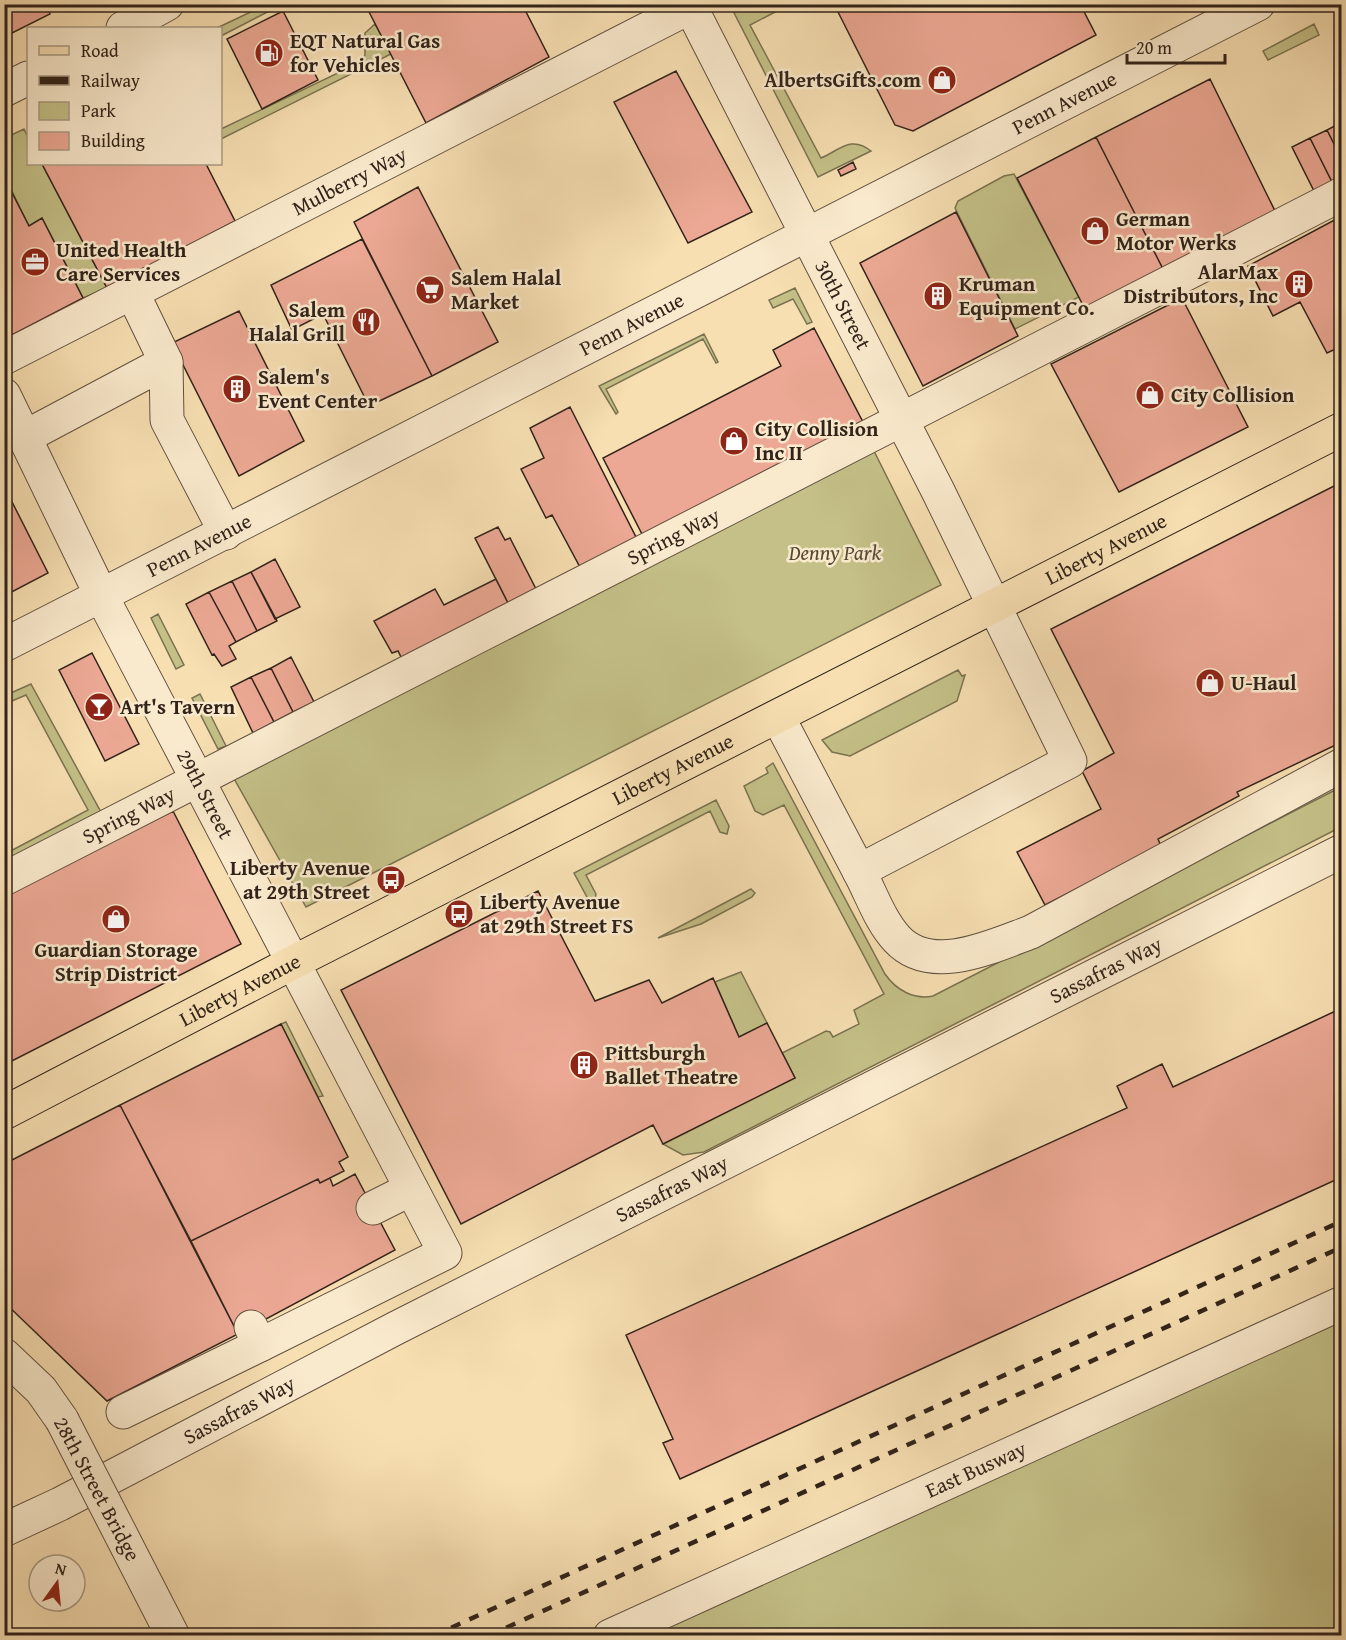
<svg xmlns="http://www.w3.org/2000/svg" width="1346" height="1640" font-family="'Gentium Book Plus',serif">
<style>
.green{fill:#c4c087;stroke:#7a7250;stroke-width:1.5}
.building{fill:#eca894;stroke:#31231a;stroke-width:1.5}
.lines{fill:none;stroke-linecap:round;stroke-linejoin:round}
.minor-casing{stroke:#625240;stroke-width:35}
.major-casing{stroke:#31231a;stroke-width:35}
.minor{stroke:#faeacd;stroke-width:33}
.major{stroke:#f7dfb2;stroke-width:33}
.rail{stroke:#31231a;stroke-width:4.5;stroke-dasharray:10 10;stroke-linecap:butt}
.minor-bridge-casing{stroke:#625240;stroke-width:35;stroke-linecap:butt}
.minor-bridge{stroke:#faeacd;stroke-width:33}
.labels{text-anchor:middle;stroke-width:5;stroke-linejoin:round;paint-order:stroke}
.poi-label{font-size:21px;font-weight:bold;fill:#31231a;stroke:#faeacd;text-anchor:start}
.street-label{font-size:21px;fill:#31231a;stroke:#faeacd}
.park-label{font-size:21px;font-style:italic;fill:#564a35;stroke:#faeacd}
</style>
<rect width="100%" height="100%" fill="#f7dfb2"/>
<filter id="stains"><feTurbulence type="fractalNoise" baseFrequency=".00333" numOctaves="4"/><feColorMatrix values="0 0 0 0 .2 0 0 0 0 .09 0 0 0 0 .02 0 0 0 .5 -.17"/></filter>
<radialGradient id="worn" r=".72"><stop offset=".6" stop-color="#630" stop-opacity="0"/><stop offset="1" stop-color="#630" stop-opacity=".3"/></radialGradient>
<path class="green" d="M265,5h16l-60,31 -1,-8h-3z
M730,5h49v5l-29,15 71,133c19,-8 30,-23 50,-7l-53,26z
M375,24l16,30 -170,85v-10l140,-67 4,-7v-22z
M1314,24l5,11 -51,25 -5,-9z
M24,129l4,9v26h14l65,124 -24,10 -41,-80 -13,8 -24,-49v-39z
M1014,174l65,123 -64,32 -60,-121 3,-7 46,-25z
M795,288l17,34 -5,2 -14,-25 -20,9 -4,-8z
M704,334l14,28 -2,1 -13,-24 -97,50 12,23 -2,2 -17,-28z
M872,447l69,138 -635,322 -74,-132z
M158,614l26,51 -8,4 -25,-51z
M958,670l4,6 3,-1 -8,26 -107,55 -18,-4 -10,-12z
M31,684l71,130 -97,49v-9l83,-44 -62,-115 -21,9 -1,-8z
M200,694l26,52 -8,3 -26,-51z
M773,763l112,211c11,16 29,26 48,22l408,-209v40l-637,325 -21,3 -20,-11 132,-66 -13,-25 44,-22 4,1 3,5 26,-13 -5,-14 30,-16 -100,-189 -21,10 -8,-4 -11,-25 24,-13 -2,-5z
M716,800l13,26 -2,8 -7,-2 -10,-21 -124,64 10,19 -1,5h-7l-14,-26z
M751,889l4,4 -3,4 -51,27 -43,14z
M741,972l26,51 -28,14 -24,-55z
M286,1022l37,74 -5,1 -37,-73z
M1341,1303v332h-731z"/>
<path class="building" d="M4,4h41l5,10 -46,23z
M365,4h157l27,53 -123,66z
M834,4h246l16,31 -183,96 -18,-6z
M283,11l35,69 -56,29 -35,-70z
M676,71l76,141 -64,31 -74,-141z
M1210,79l67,136 -113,56 -68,-134z
M1342,122v38l-15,-30z
M1327,130l15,30v22l-8,4 -24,-48z
M1096,137l68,134 -78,40 -69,-133z
M1310,138l24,48 -18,9 -24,-48z
M853,162l3,7 -15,7 -3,-6z
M42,164h164l29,57 -128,67z
M4,177l25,49 13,-8 41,80 -71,37 -8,-15z
M418,187l80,155 -66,34 -78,-154z
M956,212l62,124 -95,50 -63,-123z
M1342,216v130l-15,7 -27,-51 -27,14 -25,-50z
M362,239l70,137 -63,30 -46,-92 -31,16 -21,-45z
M1182,298l66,129 -129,65 -68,-128z
M239,311l65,130 -65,35 -67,-133z
M814,328l50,96 -220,114 -41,-80 178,-92 -8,-16z
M570,407l68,134 -57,28 -29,-54 -6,3 -25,-49 23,-11 -14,-30z
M1342,482v260l-105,50 2,4 -81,43 3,7 -116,59 -28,-53 84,-43 -19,-38 32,-18 -63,-124z
M4,486l44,87 -44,23z
M498,527l7,13 5,-2 27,53 -27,16 -35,-69z
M275,559l25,48 -25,12 -24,-47z
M251,572l26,49 -20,10 -25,-50z
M496,579l14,28 -107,54 -5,-10 -6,2 -18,-32 61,-32 9,16z
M232,581l25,50 -21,11 -27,-50z
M209,592l27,50 -7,4 7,13 -14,7 -8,-12 -2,1 -26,-51z
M92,653l47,91 -34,17 -46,-91z
M291,657l23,45 -21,10 -22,-44z
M271,668l22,44 -19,10 -23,-45z
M251,677l23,45 -21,11 -22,-46z
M173,811l68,133 -237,121v-170z
M538,891l57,110 54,-21 13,23 51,-25 26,59 28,-14 28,55 -132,66 -10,-19 -192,99 -120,-234z
M1342,1008v169l-662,302 -17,-36 10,-4 -47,-104 501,-227 -10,-22 45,-22 11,23z
M281,1024l67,133 -9,5 5,9 -24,12 -2,-4 -127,62 -71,-136z
M120,1105l118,229 -131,67 -103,-99v-138z
M355,1174l40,76 -157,84 -47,-93 127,-62 2,4 10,-5 3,8z"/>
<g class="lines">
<g class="minor-casing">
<g id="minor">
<path id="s1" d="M689,4l249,487 132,270 -211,110 -81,-154"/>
<path d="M123,28l44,-24"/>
<path d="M4,90l24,-12"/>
<path d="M133,294l33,68 1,58 59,113"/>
<path id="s2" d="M4,358l692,-354"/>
<path id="s3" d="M4,395l98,202 343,656 -185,92 -9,-18"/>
<path d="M25,437l141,-75"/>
<path id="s4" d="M4,645l1254,-641"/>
<path d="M859,871c12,22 21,50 38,68 34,37 96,7 134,-7l311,-167"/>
<path id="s5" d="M4,879l1338,-685"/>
<path d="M373,1208l38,-19"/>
<path d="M4,1355l37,35 21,30"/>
<path d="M123,1412l137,-67"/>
<path id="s6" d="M4,1530l56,-26 336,-176 946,-477"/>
<path id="s7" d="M610,1636l732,-333"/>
</g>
</g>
<g class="major-casing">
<g id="major">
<path id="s8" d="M4,1113l288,-150 1050,-534"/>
</g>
</g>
<use href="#minor" class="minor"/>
<use href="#major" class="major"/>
<path class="rail" d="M433,1636l909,-415
M488,1636l854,-389"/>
<g class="minor-bridge-casing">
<path id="minor-bridge" d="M62,1420l111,216"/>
</g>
<use href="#minor-bridge" class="minor-bridge"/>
</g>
<defs>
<g id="fuel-disc" transform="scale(1.5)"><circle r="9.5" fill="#8f2418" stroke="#faeacd"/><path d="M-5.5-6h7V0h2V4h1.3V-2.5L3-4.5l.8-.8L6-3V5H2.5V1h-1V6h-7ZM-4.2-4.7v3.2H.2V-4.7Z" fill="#fff"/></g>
<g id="shop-disc" transform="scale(1.5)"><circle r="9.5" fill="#8f2418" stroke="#faeacd"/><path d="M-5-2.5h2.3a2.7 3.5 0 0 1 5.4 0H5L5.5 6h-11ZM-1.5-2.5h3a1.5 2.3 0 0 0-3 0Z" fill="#fff"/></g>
<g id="office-disc" transform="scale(1.5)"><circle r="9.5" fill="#8f2418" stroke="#faeacd"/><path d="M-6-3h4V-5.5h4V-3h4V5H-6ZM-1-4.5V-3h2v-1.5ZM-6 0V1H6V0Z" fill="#fff"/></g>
<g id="building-disc" transform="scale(1.5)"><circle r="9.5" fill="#8f2418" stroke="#faeacd"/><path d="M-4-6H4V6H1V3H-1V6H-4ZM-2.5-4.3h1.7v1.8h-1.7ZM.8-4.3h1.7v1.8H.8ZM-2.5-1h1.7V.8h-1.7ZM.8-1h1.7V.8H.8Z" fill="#fff"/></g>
<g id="supermarket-disc" transform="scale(1.5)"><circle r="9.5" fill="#8f2418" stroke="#faeacd"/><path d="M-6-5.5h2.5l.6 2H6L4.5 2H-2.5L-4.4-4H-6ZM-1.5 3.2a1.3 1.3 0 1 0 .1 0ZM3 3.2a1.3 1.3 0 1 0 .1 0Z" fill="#fff"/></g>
<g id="restaurant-disc" transform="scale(1.5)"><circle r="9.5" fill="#8f2418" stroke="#faeacd"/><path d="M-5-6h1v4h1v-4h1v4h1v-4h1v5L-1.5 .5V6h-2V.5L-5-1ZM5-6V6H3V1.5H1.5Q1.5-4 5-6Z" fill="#fff"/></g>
<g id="bar-disc" transform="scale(1.5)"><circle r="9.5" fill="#8f2418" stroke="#faeacd"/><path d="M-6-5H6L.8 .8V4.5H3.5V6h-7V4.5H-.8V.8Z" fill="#fff"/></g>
<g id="bus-disc" transform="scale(1.5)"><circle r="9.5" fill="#8f2418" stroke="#faeacd"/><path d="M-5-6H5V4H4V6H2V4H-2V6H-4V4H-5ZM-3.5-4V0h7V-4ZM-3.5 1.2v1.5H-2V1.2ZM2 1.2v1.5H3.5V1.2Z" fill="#fff"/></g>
</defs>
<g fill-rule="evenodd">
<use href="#fuel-disc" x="269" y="53"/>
<use href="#shop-disc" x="942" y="80"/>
<use href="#shop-disc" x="1095" y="231"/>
<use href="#office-disc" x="35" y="262"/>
<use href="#building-disc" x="1299" y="284"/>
<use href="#supermarket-disc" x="430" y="290"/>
<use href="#building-disc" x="938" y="296"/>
<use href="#restaurant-disc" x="366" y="322"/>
<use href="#building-disc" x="237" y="389"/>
<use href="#shop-disc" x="1150" y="395"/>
<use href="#shop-disc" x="734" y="441"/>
<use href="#shop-disc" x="1210" y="683"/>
<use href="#bar-disc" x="99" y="707"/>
<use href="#bus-disc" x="391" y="880"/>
<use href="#bus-disc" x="459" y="914"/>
<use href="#shop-disc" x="116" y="919"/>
<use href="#building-disc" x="584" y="1065"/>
</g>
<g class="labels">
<g class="poi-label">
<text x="290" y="48">EQT Natural Gas<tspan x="290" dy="24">for Vehicles</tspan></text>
<text x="921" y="87" text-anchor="end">AlbertsGifts.com</text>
<text x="1116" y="226">German<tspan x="1116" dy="24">Motor Werks</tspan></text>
<text x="56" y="257">United Health<tspan x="56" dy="24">Care Services</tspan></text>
<text x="1278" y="279" text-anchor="end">AlarMax<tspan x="1278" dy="24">Distributors, Inc</tspan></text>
<text x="451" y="285">Salem Halal<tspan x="451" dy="24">Market</tspan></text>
<text x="959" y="291">Kruman<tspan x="959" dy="24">Equipment Co.</tspan></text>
<text x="345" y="317" text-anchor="end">Salem<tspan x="345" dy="24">Halal Grill</tspan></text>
<text x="258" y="384">Salem's<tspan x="258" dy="24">Event Center</tspan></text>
<text x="1171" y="402">City Collision</text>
<text x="755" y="436">City Collision<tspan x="755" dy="24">Inc II</tspan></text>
<text x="1231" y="690">U-Haul</text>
<text x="120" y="714">Art's Tavern</text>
<text x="370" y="875" text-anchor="end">Liberty Avenue<tspan x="370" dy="24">at 29th Street</tspan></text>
<text x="480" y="909">Liberty Avenue<tspan x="480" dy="24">at 29th Street FS</tspan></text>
<text x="116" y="957" text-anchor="middle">Guardian Storage<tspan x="116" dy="24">Strip District</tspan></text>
<text x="605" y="1060">Pittsburgh<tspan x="605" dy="24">Ballet Theatre</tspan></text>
</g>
<g class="street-label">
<text dy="7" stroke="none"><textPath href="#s4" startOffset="1191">Penn Avenue</textPath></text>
<text dy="7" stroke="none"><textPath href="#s2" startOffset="388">Mulberry Way</textPath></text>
<text dy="7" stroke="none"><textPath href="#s1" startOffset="338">30th Street</textPath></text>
<text dy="7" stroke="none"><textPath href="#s4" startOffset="705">Penn Avenue</textPath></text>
<text dy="7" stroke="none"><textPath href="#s5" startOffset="752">Spring Way</textPath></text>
<text dy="7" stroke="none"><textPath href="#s4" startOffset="219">Penn Avenue</textPath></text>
<text dy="7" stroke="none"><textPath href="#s8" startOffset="1238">Liberty Avenue</textPath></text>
<text dy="7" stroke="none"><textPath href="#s8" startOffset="752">Liberty Avenue</textPath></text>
<text dy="7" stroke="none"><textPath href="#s3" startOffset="447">29th Street</textPath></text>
<text dy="7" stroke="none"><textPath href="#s5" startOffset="140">Spring Way</textPath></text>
<text dy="7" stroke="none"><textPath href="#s6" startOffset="1236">Sassafras Way</textPath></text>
<text dy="7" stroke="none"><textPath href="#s8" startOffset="266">Liberty Avenue</textPath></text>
<text dy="7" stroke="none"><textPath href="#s6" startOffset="750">Sassafras Way</textPath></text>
<text dy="7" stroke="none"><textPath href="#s6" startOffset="264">Sassafras Way</textPath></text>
<text dy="7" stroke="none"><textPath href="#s7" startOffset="402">East Busway</textPath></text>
<text transform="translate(97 1489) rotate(62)" y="7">28th Street Bridge</text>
</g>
<g class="park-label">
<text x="835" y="560">Denny Park</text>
</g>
</g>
<rect width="1346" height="1640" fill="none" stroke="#f7dfb2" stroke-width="24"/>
<rect x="6" y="6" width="1334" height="1628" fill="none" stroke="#31231a" stroke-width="3"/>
<rect x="12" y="12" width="1322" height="1616" fill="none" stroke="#31231a" stroke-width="1.5"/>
<rect x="27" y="27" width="195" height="138" fill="#faeacd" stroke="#aa9a85" stroke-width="1.5"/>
<rect x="39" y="46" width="30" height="9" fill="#f7dfb2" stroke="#aa9a85" stroke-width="1.5"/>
<text x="81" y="57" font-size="18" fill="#31231a">Road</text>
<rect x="39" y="76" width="30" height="9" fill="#31231a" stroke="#aa9a85" stroke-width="1.5"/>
<text x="81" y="87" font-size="18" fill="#31231a">Railway</text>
<rect x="39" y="102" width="30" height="18" fill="#c4c087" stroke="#aa9a85" stroke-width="1.5"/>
<text x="81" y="117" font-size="18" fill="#31231a">Park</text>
<rect x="39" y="132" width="30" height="18" fill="#eca894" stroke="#aa9a85" stroke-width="1.5"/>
<text x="81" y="147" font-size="18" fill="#31231a">Building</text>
<g transform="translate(57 1583) rotate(15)"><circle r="28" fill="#faeacd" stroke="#aa9a85" stroke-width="1.5"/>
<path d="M0-4.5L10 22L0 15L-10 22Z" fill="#8f2418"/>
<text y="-9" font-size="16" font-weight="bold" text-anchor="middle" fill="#31231a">N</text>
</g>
<path d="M1127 54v9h98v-9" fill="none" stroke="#31231a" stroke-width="3"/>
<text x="1136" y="54" font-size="18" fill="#31231a" stroke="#faeacd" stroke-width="4.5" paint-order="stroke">20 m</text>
<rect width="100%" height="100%" filter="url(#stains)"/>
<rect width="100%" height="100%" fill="url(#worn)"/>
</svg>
